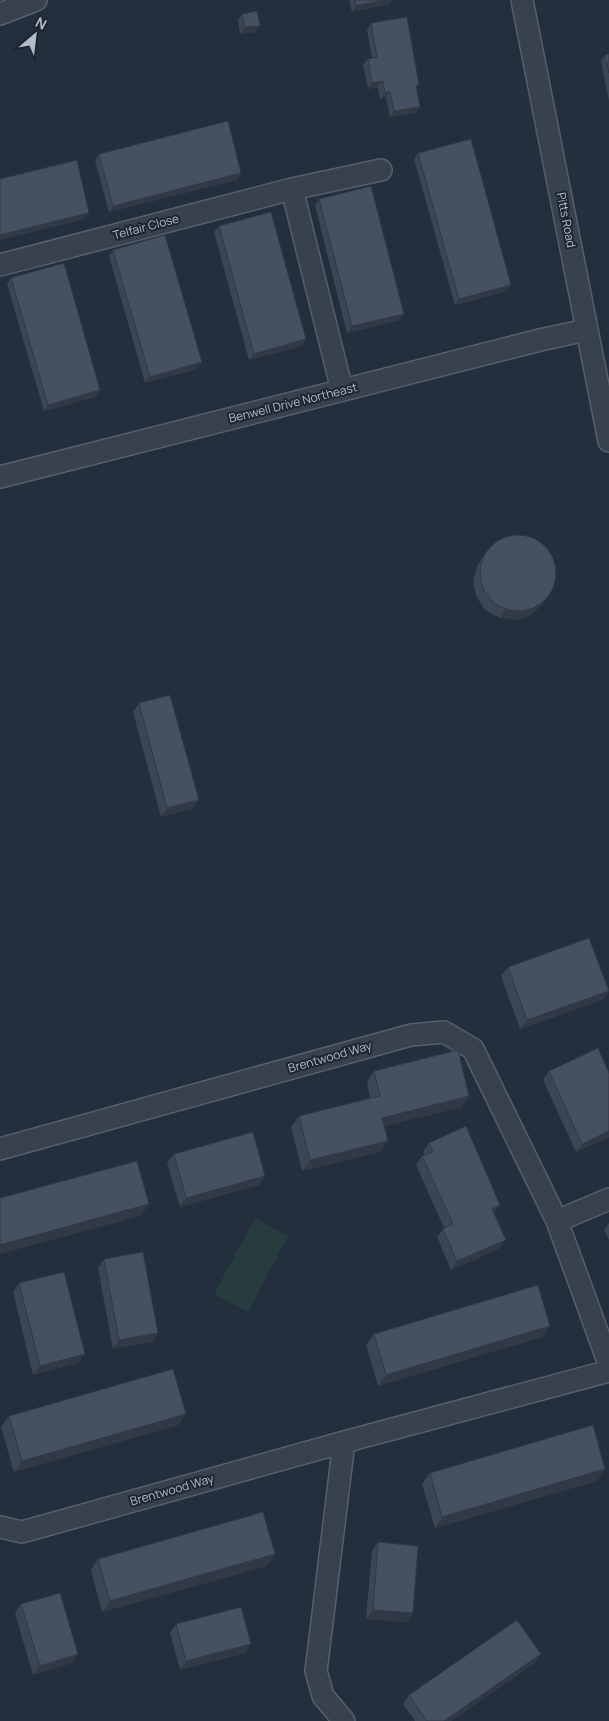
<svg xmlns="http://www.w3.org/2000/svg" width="609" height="1721" font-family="Manrope,sans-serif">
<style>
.green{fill:#263c3f}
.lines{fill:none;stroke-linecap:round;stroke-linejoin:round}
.street-casing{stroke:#565f6c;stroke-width:24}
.street{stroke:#38414e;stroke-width:21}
.wall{fill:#3b4654}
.shaded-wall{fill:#303945}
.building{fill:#455162;stroke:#303945}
.labels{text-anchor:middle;stroke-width:4;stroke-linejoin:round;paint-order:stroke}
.street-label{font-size:12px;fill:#b4bcc9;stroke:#1d2633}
</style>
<rect width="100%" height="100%" fill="#242f3e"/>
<path class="green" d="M255,1218l33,18 -40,76 -34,-18z"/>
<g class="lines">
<g class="street-casing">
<path id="street" d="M522,0l87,441
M0,14l36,-14
M292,189l50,201
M0,265l292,-76 89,-19
M0,477l540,-137 46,-10
M0,1149l411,-114 33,-3 29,17 84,172 52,143
M557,1221l52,-22
M0,1527l22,5 322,-90 265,-71
M344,1721l-21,-25 -7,-25 28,-229"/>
</g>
<use href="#street" class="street"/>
</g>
<path class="wall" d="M349,0h43l-3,4 -37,8z
M242,14l13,18 -15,2 -2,-14z
M371,23l46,66 3,18 -5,6 -25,4 -4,-20 -6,2 -2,-12 -10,2 -5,-24 5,-6 4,-1 -5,-28z
M609,54v47l-8,-40 4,-6z
M418,153l89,138 -52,14 -41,-146z
M99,154l142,19 -4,7 -128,32 -14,-52z
M319,199l85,115 -5,6 -52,13 -32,-128z
M219,226l83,120 -53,14 -35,-128z
M113,250l84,119 -52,14 -36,-127z
M11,278l89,112 -5,7 -51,14 -37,-127z
M484,556l59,48 -12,11 -15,5 -16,-2 -15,-8 -9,-14 -3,-16 5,-16z
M139,703l60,97 -7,9 -31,8 -28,-105z
M508,967l101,24 -7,9 -82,29 -19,-53z
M374,1071l95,25 -8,11 -77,19 -4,26 -78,19 -11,-44 8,-11 71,-18 -3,-16z
M549,1071l60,2v64l-33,15 -33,-72z
M429,1143l65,71 5,35 -48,21 -14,-33 7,-9 -28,-63 6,-9 2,-1 -1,-3z
M174,1154l91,22 -6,9 -79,22 -13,-44z
M609,1223v17l-5,-10z
M104,1259l54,74 -6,9 -39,7 -15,-81z
M19,1283l59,80 -45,12 -20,-83z
M374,1334l168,3 -164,49 -12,-41z
M186,1414l-8,11 -164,47 -13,-45 8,-11z
M430,1473l167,8 -162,47 -13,-44z
M378,1542l35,71 -6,9 -41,-3 6,-68z
M275,1554l-8,12 -165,46 -11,-42 7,-11z
M21,1604l57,50 -6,9 -39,12 -18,-62z
M176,1624l69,29 -65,17 -10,-37z
M535,1663l-84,58h-36l-12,-17 6,-9z"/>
<path class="shaded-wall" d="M384,0h8l-3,4 -37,8 4,-6z
M260,26l-5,6 -15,2 5,-7z
M383,81l-5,6 -10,2 4,-6z
M390,91l-4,6 -6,2 5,-6z
M420,107l-5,6 -25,4 4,-6z
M241,173l-4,7 -128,32 4,-6z
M89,213l-4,6 -85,21v-5z
M511,285l-4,6 -52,14 4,-6z
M404,314l-5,6 -52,13 5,-7z
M306,339l-4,7 -53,14 5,-6z
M202,362l-5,7 -52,14 5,-6z
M100,390l-5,7 -51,14 4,-6z
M549,595l-6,9 -12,11 -15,5 -16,-2 6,-9z
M199,800l-7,9 -31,8 6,-9z
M609,991l-7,9 -82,29 7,-9z
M469,1096l-8,11 -87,22 8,-11z
M609,1131v6l-33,15 6,-8z
M388,1141l-8,11 -78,19 8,-11z
M265,1176l-6,9 -79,22 6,-9z
M149,1204l-8,12 -141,38v-9z
M500,1205l-6,9 -2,-5z
M506,1240l-7,9 -48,21 6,-9z
M550,1326l-8,11 -164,49 8,-11z
M158,1333l-6,9 -39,7 6,-9z
M85,1354l-7,9 -45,12 7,-9z
M186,1414l-8,11 -164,47 8,-11z
M605,1469l-8,12 -162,47 7,-11z
M275,1554l-8,12 -165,46 8,-11z
M373,1610l40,3 -6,9 -41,-3z
M251,1644l-6,9 -65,17 6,-9z
M78,1654l-6,9 -39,12 7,-9z
M541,1654l-6,9 -84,58h-7z"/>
<path class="building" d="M355,0h29l-28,6z
M257,11l3,15 -15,1 -3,-13z
M407,17l12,68 -3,1 4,21 -26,4 -4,-20 -5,2 -2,-12 -11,2 -4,-24 9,-2 -6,-34z
M609,54v19l-4,-18z
M228,121l13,52 -128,33 -14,-52z
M471,139l40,146 -52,14 -41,-146z
M77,160l12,53 -89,22v-56z
M371,186l33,128 -52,12 -33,-127z
M271,212l35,127 -52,15 -35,-128z
M165,235l37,127 -52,15 -37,-127z
M64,263l36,127 -52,15 -37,-127z
M480 573a38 38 0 1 1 76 0a38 38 0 1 1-76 0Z
M170,695l29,105 -32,8 -28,-105z
M589,938l20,53 -82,29 -19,-53z
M598,1048l11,25v58l-27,13 -33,-73z
M458,1050l11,46 -87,22 6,23 -78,19 -11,-44 81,-20 -6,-25z
M466,1126l34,79 -8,4 14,31 -49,21 -14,-32 10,-5 -31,-68 11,-4 -4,-9z
M253,1132l12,44 -79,22 -12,-44z
M137,1161l12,43 -149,41v-47z
M143,1252l15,81 -39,7 -15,-81z
M64,1272l21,82 -45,12 -21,-83z
M538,1285l12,41 -164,49 -12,-41z
M173,1369l13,45 -164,47 -13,-45z
M593,1425l12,44 -163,48 -12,-44z
M263,1512l12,42 -165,47 -12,-42z
M378,1542l40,4 -5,67 -40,-3z
M60,1593l18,61 -38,12 -19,-62z
M241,1607l10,37 -65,17 -10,-37z
M517,1620l24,34 -97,67h-17l-18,-26z"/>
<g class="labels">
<g class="street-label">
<text transform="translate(566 220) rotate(79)" y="4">Pitts Road</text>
<text transform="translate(146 227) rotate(-15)" y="4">Telfair Close</text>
<text transform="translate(293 403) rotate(-14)" y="4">Benwell Drive Northeast</text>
<text transform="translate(330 1057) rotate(-16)" y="4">Brentwood Way</text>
<text transform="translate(172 1490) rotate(-16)" y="4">Brentwood Way</text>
</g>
</g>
<g transform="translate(35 35) rotate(28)" stroke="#1d2633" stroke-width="4" paint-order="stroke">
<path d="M0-4L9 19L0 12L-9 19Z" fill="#b4bcc9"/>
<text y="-8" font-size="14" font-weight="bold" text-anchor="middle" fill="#b4bcc9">N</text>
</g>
</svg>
